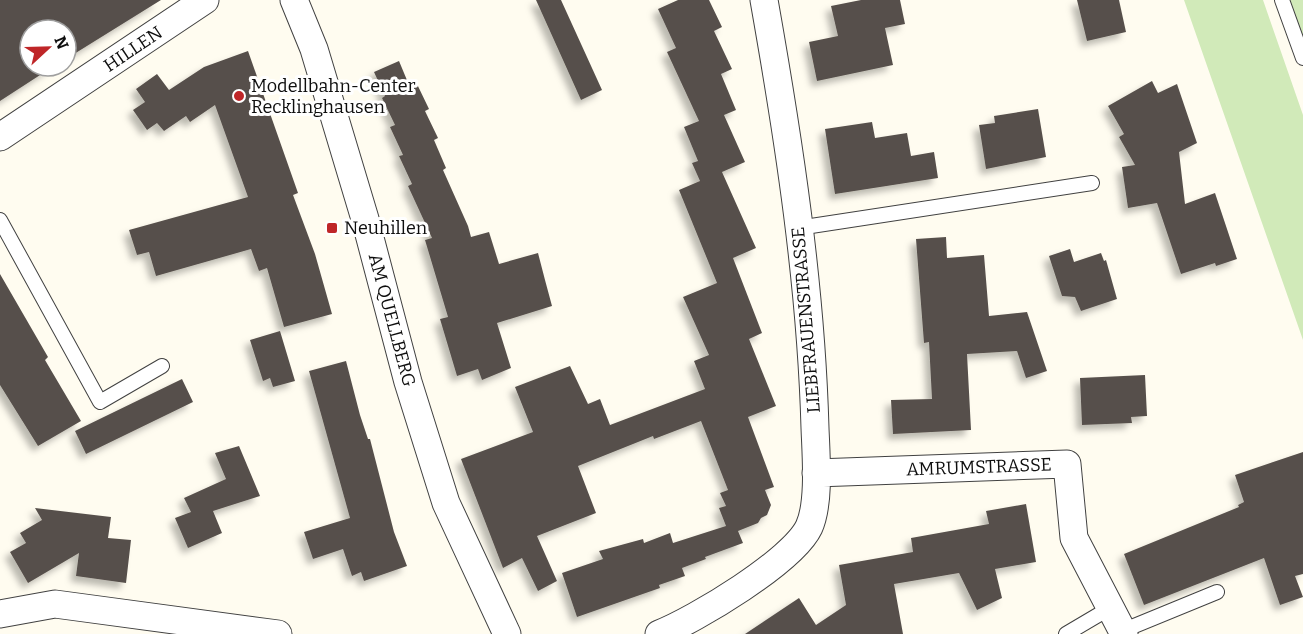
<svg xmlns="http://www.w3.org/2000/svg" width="1303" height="634" font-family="Bitter,serif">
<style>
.green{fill:#d1eab9}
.building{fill:#57504b;filter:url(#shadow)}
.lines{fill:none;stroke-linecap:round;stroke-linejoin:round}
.service-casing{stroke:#414141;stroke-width:16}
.minor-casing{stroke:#414141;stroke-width:29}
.service{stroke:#fff;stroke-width:14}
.minor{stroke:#fff;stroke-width:27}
.poi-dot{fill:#bf2628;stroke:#fff;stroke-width:2}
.labels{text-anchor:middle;stroke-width:6;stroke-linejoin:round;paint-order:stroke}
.street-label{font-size:18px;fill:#0e0e0e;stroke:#fff}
.poi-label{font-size:18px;fill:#0e0e0e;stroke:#fff;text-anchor:start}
</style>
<defs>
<filter id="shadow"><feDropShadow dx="-5.5" dy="5.5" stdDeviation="3" flood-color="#0004"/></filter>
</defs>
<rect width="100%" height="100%" fill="#fffcf0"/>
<path class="green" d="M1184,0h79l40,115v225z
M1288,0h15v42z"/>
<path class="building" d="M0,0h161l-95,59v-29h-36v36h24l-54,35z
M536,0h25l41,90 -21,10z
M678,0h31l13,27 -8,4 18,38 -11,5 15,36 -12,5 21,47 -23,10 34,76 -23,10 29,75 -13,6 27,67 -28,11 26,70 -9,3 6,15 -4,10 -6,3 -3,5 -20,8 5,12 -38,14 1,2 -24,9 3,8 -26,9 1,3 -83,29 -15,-44 41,-14 -4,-8 44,-12 1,4 26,-10 3,10 53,-17 -7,-18 7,-2 -6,-13 8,-3 -27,-69 -47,18 -1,-3 -75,30 18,47 -59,23 20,45 -19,10 -16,-33 -19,10 -42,-109 72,-27 -18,-45 55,-21 18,38 12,-5 10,26 95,-36 -11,-28 15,-6 -26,-58 34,-14 -38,-93 21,-9 -8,-18 6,-2 -14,-34 15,-6 -32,-69 9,-4 -18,-39z
M861,0h39l5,24 -20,4 8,37 -76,16 -8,-39 29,-6 -7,-30z
M1077,0h42l7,32 -39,9z
M248,51l50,142 -5,2 22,59 17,60 -48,13 -17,-59 -8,3 -8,-22 -95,27 -7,-24 -12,3 -8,-25 119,-33 -33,-92 -25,17 -4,-6 -22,15 -7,-8 -10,7 -14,-20 12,-8 -9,-13 21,-15 12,16 35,-23z
M399,61l10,24 7,-3 13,27 -4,2 13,27 -4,2 12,28 -3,2 25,56 3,11 18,-5 10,32 39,-11 7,27 7,26 -55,17 14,45 -29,12 -4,-11 -21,7 -17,-57 8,-2 -23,-77 7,-2 -24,-52 4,-2 -13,-28 4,-1 -13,-28 5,-2 -13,-27 3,-2 -11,-24z
M1152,81l6,12 19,-9 20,59 -18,9 6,52 30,-11 22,66 -21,7 -1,-3 -34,11 -24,-71 -29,5 -6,-41 13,-2 -16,-28 5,-3 -16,-28z
M1038,109l8,48 -60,12 -7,-44 16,-2 -1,-7z
M872,122l3,16 32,-5 4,23 23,-4 4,26 -103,16 -10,-65z
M946,237l1,21 37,-3 5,61 38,-4 20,59 -21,7 -9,-27 -50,3 4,76 -78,4 -2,-34 41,-1 -3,-57 -5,1 -8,-104z
M1070,249l4,13 27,-9 3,8 2,-1 11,39 -36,12 -6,-14 -13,-1 -13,-40z
M0,274l48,83 -3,3 36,61 -43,25 -38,-61z
M280,331l15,50 -22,6 -3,-9 -7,3 -13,-41z
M346,361l14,54 8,24h2l24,93 13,34 -43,15 -3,-9 -9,4 -9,-27 -30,10 -9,-27 46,-14 -41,-147z
M1145,375l2,41 -16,1 1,6 -50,2 -2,-47z
M182,379l11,23 -107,52 -11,-23z
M239,446l21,50 -47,15 9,22 -34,15 -13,-30 16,-6 -7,-14 42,-19 -11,-26z
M1303,452v122l-8,2 8,21 -23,8 -16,-47 -120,47 -20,-51 115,-47 -1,-2 6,-3 -9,-27z
M1026,504l10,58 -41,7 7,29 -25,12 -18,-37 -65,11 9,50h-158l54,-36 17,27 30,-20 -7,-40 74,-13 -2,-14 78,-14 -3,-13z
M35,508l76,9 -3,21 23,2 -5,43 -50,-7 3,-23 -51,30 -18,-31 16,-9 -6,-10 22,-13z"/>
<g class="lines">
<g class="service-casing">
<path id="service" d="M1282,0l21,58
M0,220l100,182 62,-36
M798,228l294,-45
M1122,631l95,-39
M1066,634l44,-26"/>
</g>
<g class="minor-casing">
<path id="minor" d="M294,0l20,49 51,170 43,163 38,121 61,131
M0,137l205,-137
M816,473l251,-9 7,74 50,96
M0,614l55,-10 223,30
M659,634c36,-14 134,-73 150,-107 11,-24 7,-72 6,-99 -4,-143 -26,-287 -51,-428"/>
</g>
<use href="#service" class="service"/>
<use href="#minor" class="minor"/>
</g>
<g class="poi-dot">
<circle cx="239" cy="96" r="6"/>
<rect x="326" y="222" width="12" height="12" rx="3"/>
</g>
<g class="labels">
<g class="street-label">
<text transform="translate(133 49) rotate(-34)" y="6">HILLEN</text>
<text transform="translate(392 320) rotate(75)" y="6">AM QUELLBERG</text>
<text transform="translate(806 320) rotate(-95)" y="6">LIEBFRAUENSTRASSE</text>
<text transform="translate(979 467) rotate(-2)" y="6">AMRUMSTRASSE</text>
</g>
<g class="poi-label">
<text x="251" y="92">Modellbahn-Center<tspan x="251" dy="21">Recklinghausen</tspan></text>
<text x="344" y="234">Neuhillen</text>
</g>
</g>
<g transform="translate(48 48) rotate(68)"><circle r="28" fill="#ffffff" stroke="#9f9f9f" stroke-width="1.5"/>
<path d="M0-4.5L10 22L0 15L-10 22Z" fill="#bf2628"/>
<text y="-9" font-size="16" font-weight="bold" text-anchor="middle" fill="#0e0e0e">N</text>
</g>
</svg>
